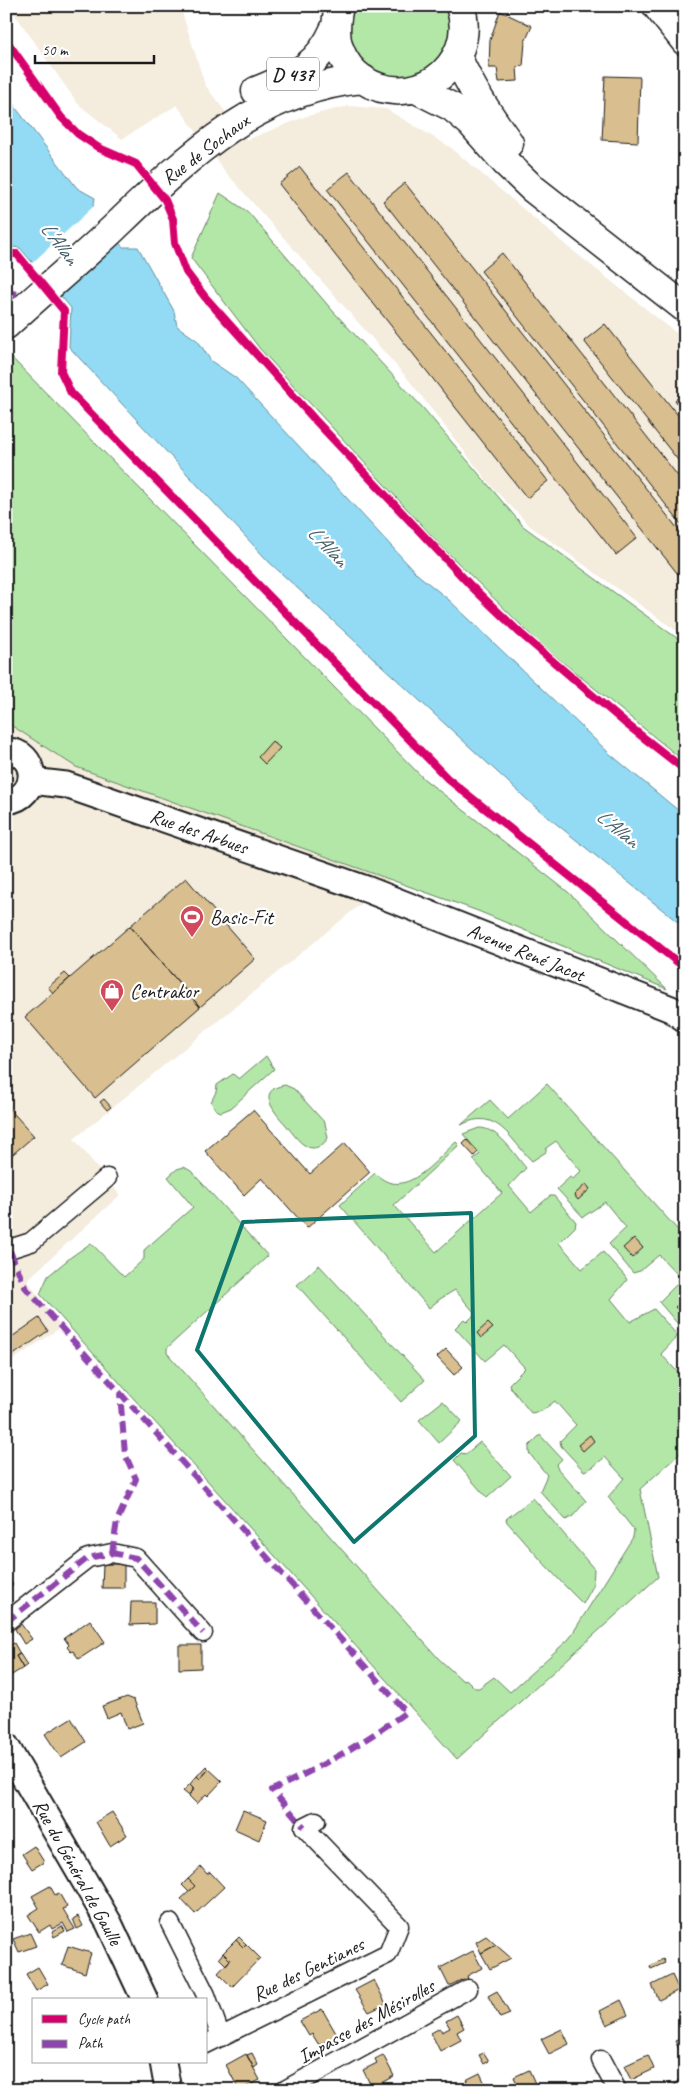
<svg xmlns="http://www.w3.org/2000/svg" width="691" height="2096" font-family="Caveat,sans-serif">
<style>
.built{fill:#f4ecdd}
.green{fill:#b3e7a8;stroke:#688262}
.water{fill:#93dbf5;stroke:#638f9e}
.pier{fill:#fff}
.building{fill:#d9bf8f;stroke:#1c1c1c}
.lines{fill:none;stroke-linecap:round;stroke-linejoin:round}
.minor-casing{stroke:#1c1c1c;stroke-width:21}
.secondary-casing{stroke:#1c1c1c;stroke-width:29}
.primary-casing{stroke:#1c1c1c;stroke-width:31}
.motorway-casing{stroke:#1c1c1c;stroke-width:31}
.minor{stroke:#fff;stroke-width:18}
.secondary{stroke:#fff;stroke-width:25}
.primary{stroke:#fff;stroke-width:28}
.motorway{stroke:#fff;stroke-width:28}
.quiet{stroke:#8e44ad;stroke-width:6;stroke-dasharray:12 6;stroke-linecap:butt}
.cycleway-casing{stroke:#fff;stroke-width:11}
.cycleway{stroke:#d6006c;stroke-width:8}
.marked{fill:none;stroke:#0f766e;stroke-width:4;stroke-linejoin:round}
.labels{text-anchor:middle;stroke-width:4.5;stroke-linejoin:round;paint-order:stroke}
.shield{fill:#fff;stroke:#606060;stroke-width:1}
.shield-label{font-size:19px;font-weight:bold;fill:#1c1c1c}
.street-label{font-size:20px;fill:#1c1c1c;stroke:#fff}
.poi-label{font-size:20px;fill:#1c1c1c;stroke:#fff;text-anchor:start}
.water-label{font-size:21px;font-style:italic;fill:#465f68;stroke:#fff}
</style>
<rect width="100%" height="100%" fill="#fff"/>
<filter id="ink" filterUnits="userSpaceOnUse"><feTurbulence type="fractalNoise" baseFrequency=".02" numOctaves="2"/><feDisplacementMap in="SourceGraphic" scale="10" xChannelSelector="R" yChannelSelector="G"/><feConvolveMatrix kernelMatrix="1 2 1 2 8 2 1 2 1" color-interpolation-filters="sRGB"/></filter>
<g filter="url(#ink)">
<path class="built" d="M9,6h171l25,79 42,55 60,-24 42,-10 37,3 64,38 112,95 123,98v297l-155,-111 -38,-39 -84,-108 -185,-210 -46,-64 -55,34 -44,-35z
M6,722l70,45 314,113 -316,259 46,56 -93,85 34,47 -55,38z"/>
<path class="green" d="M350,6h99c18,66 -68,101 -98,40 -4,-9 -2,-25 -3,-35z
M220,193l28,19 84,98 91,98 100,118 162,118v118l-147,-120 -97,-96 -181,-197 -69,-91z
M8,354l416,425 144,113 99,97 -189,-78 -402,-144 -70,-45v-366z
M266,1056l8,13 -43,39 -10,4 -5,-2 -5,-8 5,-10 1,-7 16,-11 6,5z
M547,1084l138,154v91l-2,1 -24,-28 19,-19 2,-4 -2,-4 -19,-20 -19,16 -7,2 -24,-29 17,-16 -21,-26 -22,15 -26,-28 13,-12 3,2 8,-8 -25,-30 -10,7v4l-14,9c-22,-21 -35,-55 -71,-36l29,-25 18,19z
M285,1085l9,4 31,34 3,15c-4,6 -9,10 -16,10 -11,-1 -20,-16 -26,-23 -12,-13 -31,-35 -1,-40z
M479,1128c20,0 35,26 47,40l-17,18 22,26 19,-16h4l22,26 -1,5 -16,16 23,26 21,-17 21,23 3,5 -16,19 19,23 24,-13 23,26v2l-16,17 20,22 4,-3v76l-45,40 18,88 -201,182 -417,-465 8,-18 23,-19 20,-14 33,34 20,-18v-9l49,-43 -25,-30 9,-8 7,-2 7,4 77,85 -101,92v5l272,306 24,22 3,-2 9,9h4l15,-11 16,15 59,-53 64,-102 1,-7 -26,-33 16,-19 -19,-21 -12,10 -9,4 -23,-25 -1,-5 16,-16 -21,-24 -13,10 -11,2 -21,-26 -1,-3 16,-16 -21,-23 -19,16 -30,-33 9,-9 3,3 6,-6 1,-4 -19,-22 -15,9 -11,9 -89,-103 35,-32c29,30 59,-12 81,-31l3,3 -65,60 42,47 66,-59 -29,-34 7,-5 -17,-20z
M319,1265l106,115 -24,22 -104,-117z
M443,1401l19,20 -23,22 -20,-23z
M540,1435l22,24 -6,6 2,4 28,32 -13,15 -7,4 -26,-29 7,-16 -18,-22v-7z
M480,1442l31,34 -24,22 -33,-38 7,-7 5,1z
M533,1498l61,71 -1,17 -10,18c-27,-26 -51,-54 -76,-82l-1,-3z"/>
<path class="water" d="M6,95l71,93 18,10 -3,15 31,34h15l36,64 3,15 21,15 13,20 25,17 181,196 32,26 161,154 75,62v112l-152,-123 -264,-243 -200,-215 2,-39 -51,-60 -14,-2z"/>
<path class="pier" d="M94,206l2,2 -1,4 24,28 -61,56 -27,-32z"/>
<path class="building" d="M500,11l32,15 -7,16 -2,24 -6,1 1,14 -19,1 -2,-14h-8l1,-28z
M605,76l35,1 -2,65 -36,-2z
M300,167l248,314 -21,17 -248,-314z
M349,172l288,366 -21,17 -289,-366z
M405,183l280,355v45l-302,-382z
M502,253l183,232v44l-204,-258z
M605,324l80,100v45l-101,-128z
M685,392v21l-10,-13z
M272,741l8,7 -15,16 -7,-7z
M186,878l69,81 -55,48 -70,-81z
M130,926l70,81 -105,91 -70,-81z
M65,973l5,5 -17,15 -5,-6z
M104,1099l7,8 -4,3 -7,-8z
M6,1105l28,31 -28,24z
M253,1110l57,64 35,-31 25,29 -63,56 -45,-50 -18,17 -39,-44z
M467,1140l11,12 -4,4 -11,-12z
M586,1184l4,5 -12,11 -4,-5z
M634,1238l9,10 -11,10 -9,-10z
M685,1299v8l-5,5 -5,-5z
M39,1318l9,13 -42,29v-19z
M488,1323l5,5 -12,10 -4,-5z
M446,1349l17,18 -9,8 -17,-18z
M590,1435l4,6 -11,10 -5,-6z
M103,1564h21v24h-22z
M6,1575l7,10 -7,5z
M131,1602h24v22l-25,1z
M90,1620l15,22 -26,17 -6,-8 -2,1 -4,-5 2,-2 -5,-7z
M21,1624l11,15 -8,5 -9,-15z
M14,1643l6,11 -4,2 7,12 -16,10 -1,-30z
M179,1645h22v23l-22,1z
M20,1654l7,11 -4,3 -7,-12z
M127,1697l7,3 9,23 -16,6 -6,-17 -14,6 -5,-12z
M71,1718l15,24 -25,16 -16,-24z
M206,1766l3,3 -9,10 -3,-3z
M209,1769l13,12 -14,15 -2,-2 -9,10 -9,-9 5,-4v-4l-3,-3 7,-8 3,3z
M190,1784l3,3v4l-5,4 -5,-4z
M243,1810l24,10 -8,20 -24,-11z
M112,1812l15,23 -17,11 -14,-24z
M34,1846l10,16 -12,7 -10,-15z
M201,1867l6,7 3,-2 14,15 -29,27 -14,-15 14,-13 -7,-7z
M188,1879l7,7 -6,6 -7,-7z
M50,1886l5,9 4,-2 8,14 -4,2 12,20 -7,3 -5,-9 -11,6 -2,-4 -11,7 -11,-17 11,-7 -7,-12z
M6,1903l7,15 -7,3z
M78,1916l5,10 -6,3 -4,-10z
M62,1926l3,5 -11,6 -2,-5z
M30,1933l6,13 -17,6 -6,-13z
M486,1936l10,9 -15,8 -5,-11z
M239,1937l7,7 -3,3 -7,-7z
M236,1940l7,7 3,-3 14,14 -28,29 -14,-14 12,-13 -7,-7z
M496,1945l15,13 -21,11 -9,-16z
M68,1946l23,7 -6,20 -23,-8z
M473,1951l9,17 -15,8 1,3 -6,3 -1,-2 -12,6 -9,-18z
M223,1953l7,7 -4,5 -7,-7z
M663,1959l2,4 -14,6 -1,-3z
M38,1967l10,17 -12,7 -10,-17z
M672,1975l7,15 -20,10 -7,-15z
M374,1980l12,24 -17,8 -14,-22z
M497,1991l13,23 -10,4 -12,-22z
M621,2000l7,15 -21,10 -7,-14z
M322,2009l15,26 -18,10 -7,-11 -3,2 -9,-15z
M457,2015l7,13 -7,4 4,8 -21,11 -9,-18 9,-5 2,4 8,-4 -4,-7z
M562,2029l7,15 -20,10 -8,-15z
M685,2037v17l-3,1 -7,-14z
M252,2053l6,12 -4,3 -7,-13z
M484,2053l5,8 -5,3 -5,-9z
M246,2054l14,26 -21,10 -13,-25z
M383,2055l11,21 -22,12 -9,-18 14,-7 -2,-4z
M648,2055l6,14 -23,11 -7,-14z
M529,2070l9,20h-18l-6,-13z
M480,2073l8,17h-18l-4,-10z
M588,2083l2,5 3,-1 1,3h-19z"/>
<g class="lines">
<g class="minor-casing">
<path id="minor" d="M6,1250l25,-8 76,-64
M6,1622l82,-64 24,-5 24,5 67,75
M170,1923l36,72 15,42
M206,2044l182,-90 11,-28 -95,-99 12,-6
M601,2060l16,30
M285,2090l183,-101
M683,2090l2,-2"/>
</g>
<g class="secondary-casing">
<path id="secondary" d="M6,751c32,-1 35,47 0,50
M31,781l35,4 300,104 305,120 14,10
M6,1746l103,177 36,77
M163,2062l5,28"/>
</g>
<g class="primary-casing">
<path id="primary" d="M339,6c-3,14 -5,29 0,42 20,57 100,56 121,0 5,-14 5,-28 0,-42
M256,91c39,-16 61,-22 79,-63
M6,325c36,-33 73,-64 108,-97 73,-70 142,-139 249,-149"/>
</g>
<g class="motorway-casing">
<path id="motorway" d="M657,6l28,35
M457,56c13,31 32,59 52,87
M416,89l36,18 19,16 35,40 26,25 153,120"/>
</g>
<use href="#minor" class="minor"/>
<use href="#secondary" class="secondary"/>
<use href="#primary" class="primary"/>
<use href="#motorway" class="motorway"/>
<path class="quiet" d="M6,292l11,2
M10,1251l15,36 381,425c-42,31 -87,56 -134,78l32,37
M112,1553l5,-32 19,-42 -11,-25 -5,-61
M6,1622l82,-64 24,-5 24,5 67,75"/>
<g class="cycleway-casing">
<path id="cycleway" d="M6,40l55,77 17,17 21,14 37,16 29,36 8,19 2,24 11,29 19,25 110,123 156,166 49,47 105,90 60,47
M6,254h11l47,57 -3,61 10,21 377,386 237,189"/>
</g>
<use href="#cycleway" class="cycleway"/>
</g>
</g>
<path class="marked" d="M471,1213l4,223 -121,106 -157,-192 46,-128z"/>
<defs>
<g id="stadium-pin" transform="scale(1.25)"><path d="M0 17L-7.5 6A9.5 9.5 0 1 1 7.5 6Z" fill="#d1495b" stroke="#fff"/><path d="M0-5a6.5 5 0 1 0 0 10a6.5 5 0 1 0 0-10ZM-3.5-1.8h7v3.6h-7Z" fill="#fff"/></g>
<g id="shop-pin" transform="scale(1.25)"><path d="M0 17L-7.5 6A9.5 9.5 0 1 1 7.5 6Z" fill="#d1495b" stroke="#fff"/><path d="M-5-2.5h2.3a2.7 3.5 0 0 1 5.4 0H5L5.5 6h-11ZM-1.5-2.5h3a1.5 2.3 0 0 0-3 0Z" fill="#fff"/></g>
</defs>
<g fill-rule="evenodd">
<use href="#stadium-pin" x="192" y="917"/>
<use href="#shop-pin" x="112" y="991"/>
</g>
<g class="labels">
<rect class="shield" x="267" y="57.5" width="52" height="33" rx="4"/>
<g class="shield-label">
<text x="293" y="81">D 437</text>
</g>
<g class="street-label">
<text transform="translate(205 149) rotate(-37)" y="7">Rue de Sochaux</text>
<text transform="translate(199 831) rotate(19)" y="7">Rue des Arbues</text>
<text transform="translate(526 952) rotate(22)" y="7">Avenue René Jacot</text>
<text transform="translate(78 1872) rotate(61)" y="7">Rue du Général de Gaulle</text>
<text transform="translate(308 1969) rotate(-26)" y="7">Rue des Gentianes</text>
<text transform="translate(366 2021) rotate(-29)" y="7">Impasse des Mésirolles</text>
</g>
<g class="poi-label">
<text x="210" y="924">Basic-Fit</text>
<text x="130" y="998">Centrakor</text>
</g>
<g class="water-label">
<text transform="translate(60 243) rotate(53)" y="7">L'Allan</text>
<text transform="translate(328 546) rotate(47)" y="7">L'Allan</text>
<text transform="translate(618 828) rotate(40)" y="7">L'Allan</text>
</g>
</g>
<rect width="691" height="2096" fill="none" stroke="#fff" stroke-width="25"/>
<rect x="12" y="12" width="666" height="2071" fill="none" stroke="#1c1c1c" stroke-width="2" filter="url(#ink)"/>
<rect x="32" y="1998" width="175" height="65" fill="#ffffff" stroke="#a4a4a4"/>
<rect x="42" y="2015" width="25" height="8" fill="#d6006c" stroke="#a4a4a4"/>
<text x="78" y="2024" font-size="15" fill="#1c1c1c">Cycle path</text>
<rect x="42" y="2040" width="25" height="8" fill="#8e44ad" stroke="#a4a4a4"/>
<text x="78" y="2048" font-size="15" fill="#1c1c1c">Path</text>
<path d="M35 55v8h119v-8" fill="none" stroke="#1c1c1c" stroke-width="2.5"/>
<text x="42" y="55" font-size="15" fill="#1c1c1c" stroke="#ffffff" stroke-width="4" paint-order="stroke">50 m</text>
</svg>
